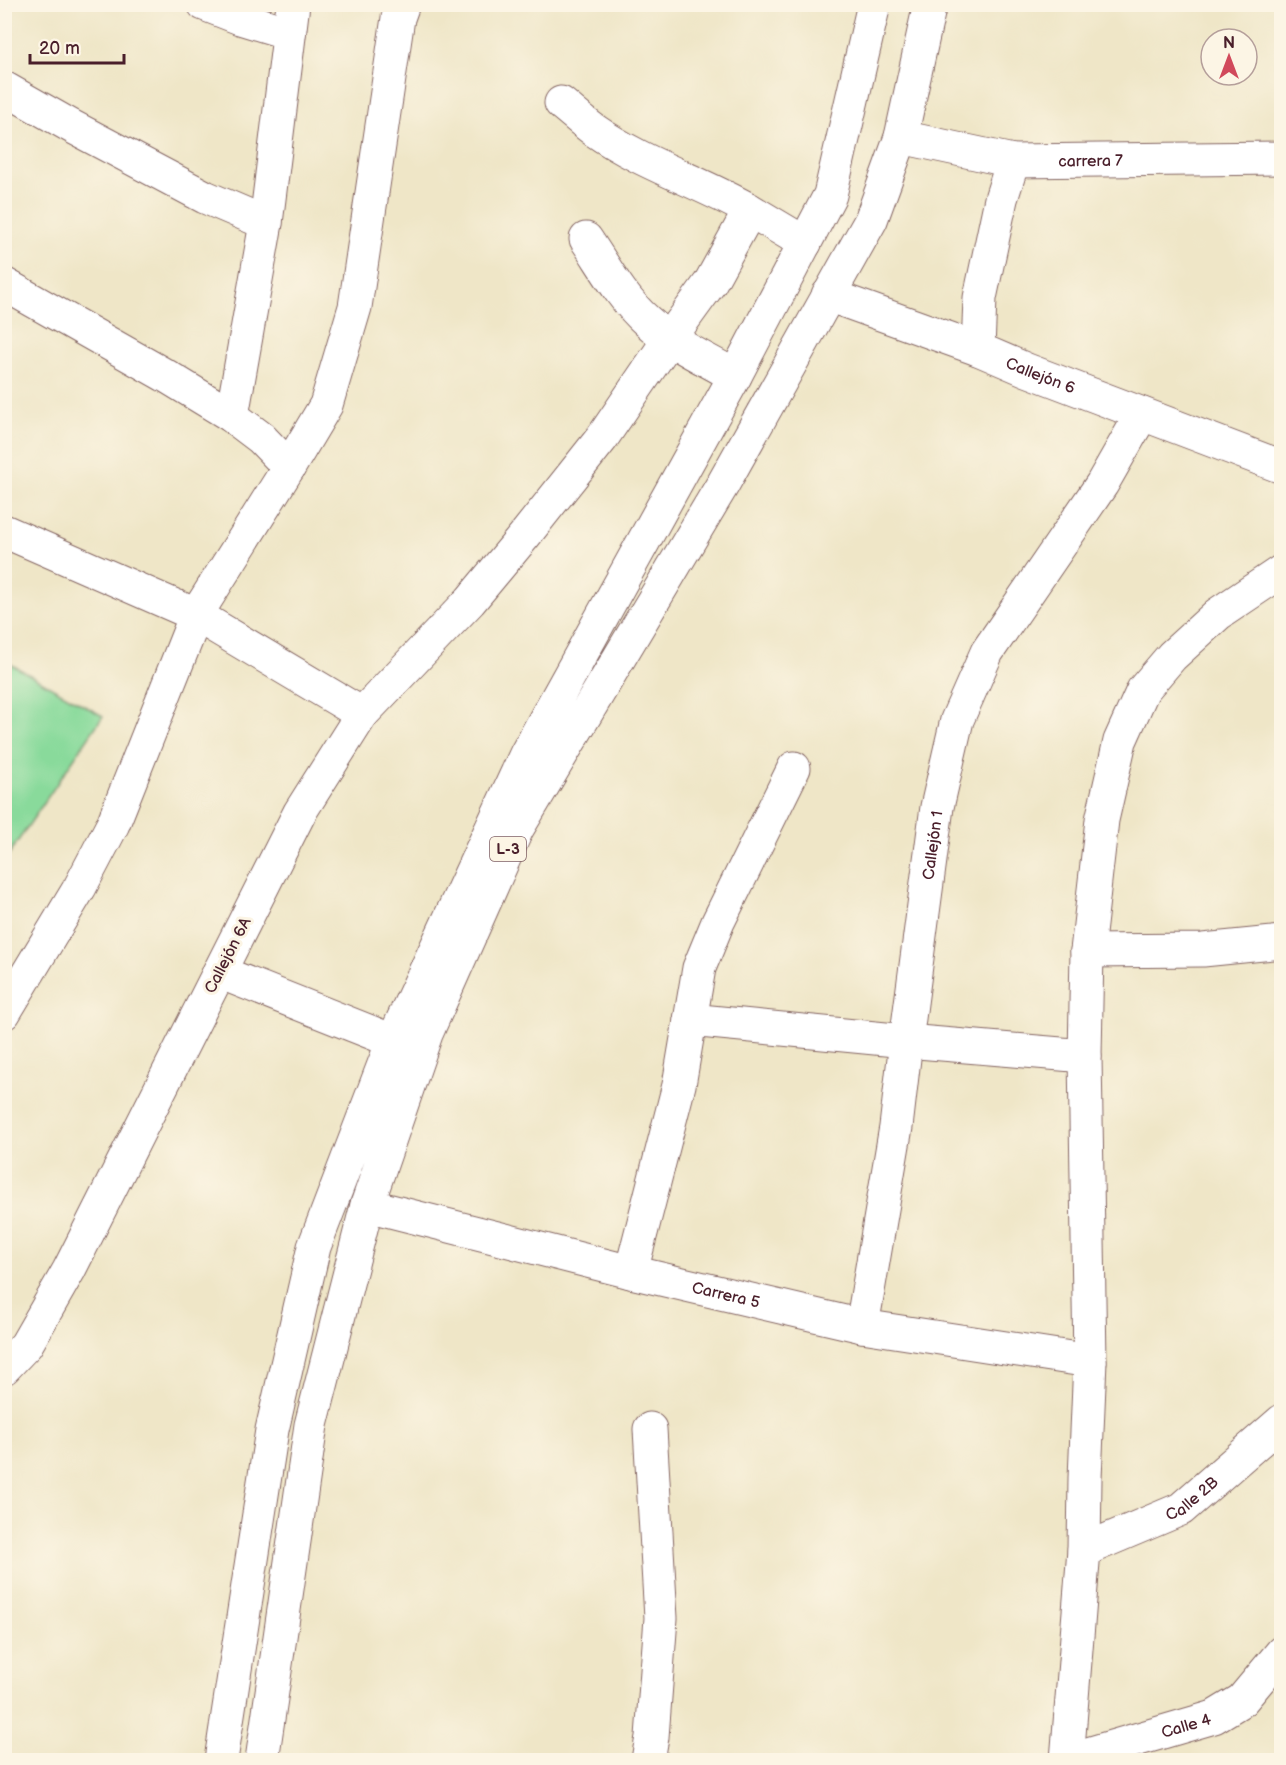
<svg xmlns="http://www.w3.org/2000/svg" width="1286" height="1765" font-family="'Balsamiq Sans',sans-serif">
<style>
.pitch{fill:#89da9b;stroke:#6a7c63;stroke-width:1.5}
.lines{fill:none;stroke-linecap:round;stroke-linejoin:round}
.minor-casing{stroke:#846562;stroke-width:35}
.major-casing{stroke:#846562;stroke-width:35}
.minor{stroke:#fff;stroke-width:33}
.major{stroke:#fff;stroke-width:33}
.labels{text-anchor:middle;stroke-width:6;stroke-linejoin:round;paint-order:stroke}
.shield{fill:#fcf5e5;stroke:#7f5f63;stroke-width:1.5}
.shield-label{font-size:15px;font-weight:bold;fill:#4a1f2b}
.street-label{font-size:16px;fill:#4a1f2b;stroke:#fcf5e5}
</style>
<rect width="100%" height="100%" fill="#fcf5e5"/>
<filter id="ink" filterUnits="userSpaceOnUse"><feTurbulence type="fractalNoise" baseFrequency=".0167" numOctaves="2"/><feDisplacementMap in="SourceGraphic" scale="12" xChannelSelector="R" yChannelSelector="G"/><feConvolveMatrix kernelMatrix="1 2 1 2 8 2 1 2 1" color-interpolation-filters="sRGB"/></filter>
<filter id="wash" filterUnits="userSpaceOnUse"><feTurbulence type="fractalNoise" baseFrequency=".008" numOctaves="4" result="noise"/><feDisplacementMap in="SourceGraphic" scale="24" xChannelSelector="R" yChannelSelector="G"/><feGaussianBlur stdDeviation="1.35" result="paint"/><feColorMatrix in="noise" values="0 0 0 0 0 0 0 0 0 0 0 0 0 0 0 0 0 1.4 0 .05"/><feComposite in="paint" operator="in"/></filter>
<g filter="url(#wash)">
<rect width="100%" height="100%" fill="#efe6c7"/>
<path class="pitch" d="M5,661l98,55 -98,144z"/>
</g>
<g filter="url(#ink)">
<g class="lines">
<g class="minor-casing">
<g id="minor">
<path d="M204,4l36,14 49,15"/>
<path d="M4,88l67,38 134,71 61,26"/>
<path id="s1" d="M901,137l112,24 269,-3"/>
<path id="s2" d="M1013,161l-12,38 -21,99 -2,51 49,21 255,97"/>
<path d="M748,209l57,34"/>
<path d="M586,239c19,28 36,60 61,82 25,23 59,38 88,55"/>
<path d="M4,284l164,93 64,39 29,22 28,29 -93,148 -83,209 -33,63 -76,126"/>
<path d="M828,295l150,54"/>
<path d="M232,416l34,-193 27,-219"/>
<path d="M289,467l37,-62 29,-98 43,-289 5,-14"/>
<path d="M4,531l192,84 166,99 -62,98 -231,458 -43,75 -22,23"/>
<path d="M362,714l108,-113 55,-66 77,-97 68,-100 40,-55 33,-60 5,-14c-50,-28 -107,-46 -154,-79 -11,-8 -22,-18 -33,-27"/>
<path d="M1087,951l116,-1 79,-8"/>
<path d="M219,972l174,69"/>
<path d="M690,1020l216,21 179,15"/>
<path id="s3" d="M367,1205l264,67 231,54 228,35"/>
<path d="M631,1272l48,-187 20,-117 19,-46 76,-154"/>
<path id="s4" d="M862,1326l34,-199 10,-86 31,-234 20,-87 30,-68 115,-168 40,-70"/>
<path id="s5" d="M1084,1550l97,-41 101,-88"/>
<path d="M648,1760l4,-23 9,-119 -11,-189"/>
<path d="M1067,1760l17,-210 1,-72 5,-117 -5,-305 2,-105 15,-131 18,-79 23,-51 29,-34 46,-42 64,-43"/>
<path id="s6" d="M1067,1760l147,-43 28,-17 40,-48"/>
</g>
</g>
<g class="major-casing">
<path id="major" d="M221,1760l51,-330 42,-183 79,-206 133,-287 209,-378 95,-181 44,-191
M262,1760l49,-335 56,-220 59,-171 91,-205 206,-345 148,-264 30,-83 29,-133"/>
</g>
<use href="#minor" class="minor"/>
<use href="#major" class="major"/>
</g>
</g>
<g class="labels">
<rect class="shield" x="490" y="837" width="36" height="24" rx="4.5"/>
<g class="shield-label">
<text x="508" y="854">L-3</text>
</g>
<g class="street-label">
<text dy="6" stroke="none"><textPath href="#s1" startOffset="192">carrera 7</textPath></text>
<text dy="6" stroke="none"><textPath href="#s2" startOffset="260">Callejón 6</textPath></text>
<text dy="6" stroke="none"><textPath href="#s4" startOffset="486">Callejón 1</textPath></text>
<text transform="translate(227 955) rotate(-63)" y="6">Callejón 6A</text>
<text dy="6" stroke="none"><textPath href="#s3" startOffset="370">Carrera 5</textPath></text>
<text dy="6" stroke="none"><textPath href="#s5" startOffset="120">Calle 2B</textPath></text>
<text dy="6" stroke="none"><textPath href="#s6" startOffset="124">Calle 4</textPath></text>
</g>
</g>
<rect width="1286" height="1765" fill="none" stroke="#fcf5e5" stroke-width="24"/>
<g transform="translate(1229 57)"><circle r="28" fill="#fcf5e5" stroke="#b59f9b" stroke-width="1.5"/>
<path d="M0-4.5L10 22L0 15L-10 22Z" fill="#d1495b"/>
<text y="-9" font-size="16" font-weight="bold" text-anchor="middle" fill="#4a1f2b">N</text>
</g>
<path d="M30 54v9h94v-9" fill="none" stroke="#4a1f2b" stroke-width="3"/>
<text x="39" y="54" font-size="18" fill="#4a1f2b" stroke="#fcf5e5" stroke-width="4.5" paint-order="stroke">20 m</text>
</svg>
